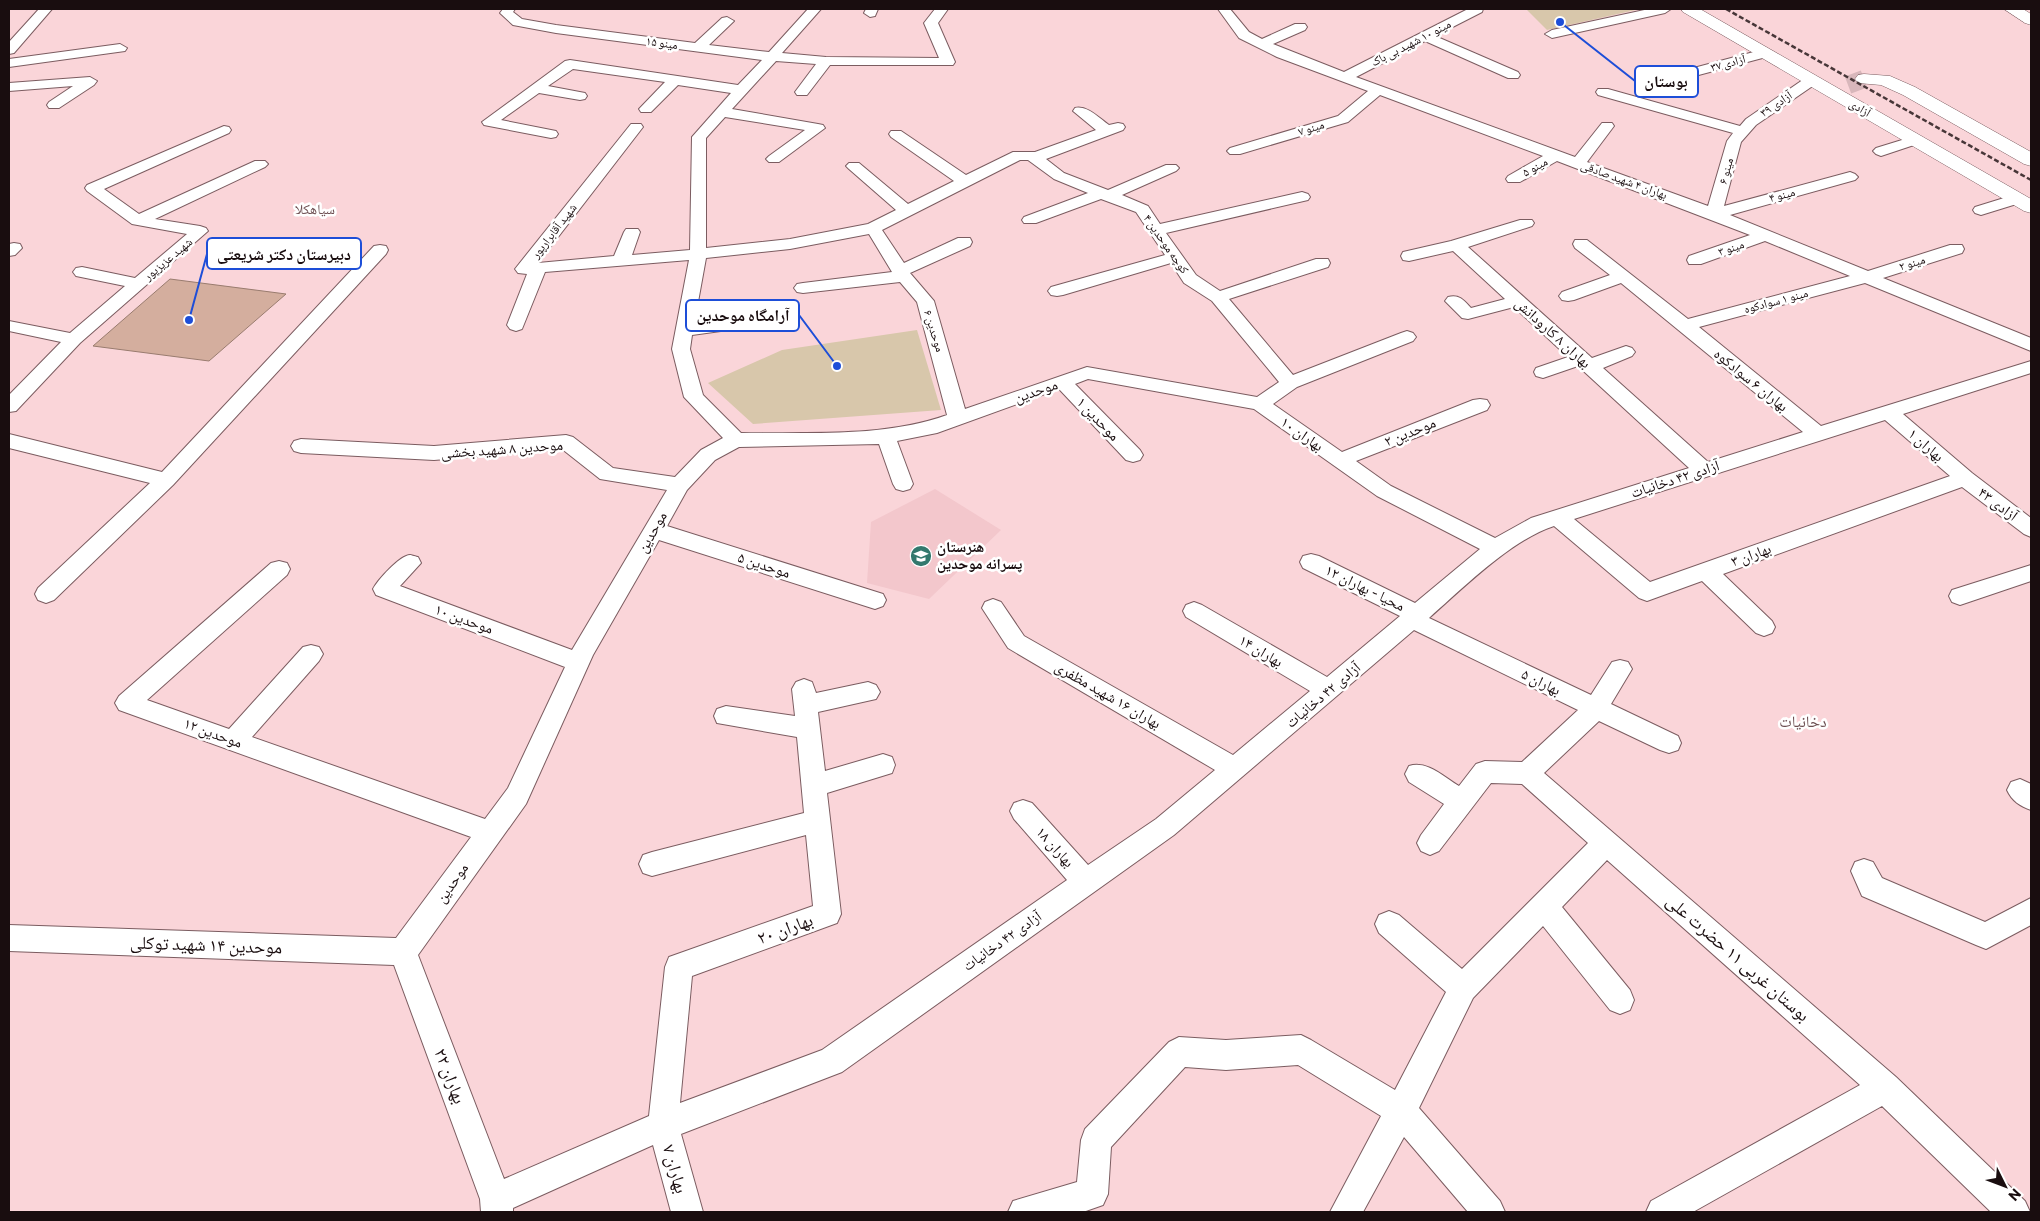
<svg xmlns="http://www.w3.org/2000/svg" width="2040" height="1221" font-family="Commissioner,'Noto Naskh Arabic',sans-serif">
<style>
.built{fill:#f3c7cc}
.green{fill:#d8c7ab}
.building{fill:#d4ae9e;stroke:#997c6f}
.lines{fill:none;stroke-linecap:round;stroke-linejoin:round}
.secondary-tunnel{stroke:#d8b7bb;stroke-width:18;stroke-dasharray:18 9;stroke-linecap:butt}
.minor-casing{stroke:#7b5c60;stroke-width:2}
.secondary-casing{stroke:#7b5c60;stroke-width:1}
.primary-casing{stroke:#7b5c60;stroke-width:1}
.minor{fill:#fff;fill-rule:evenodd}
.secondary{fill:#fff;fill-rule:evenodd}
.primary{fill:#fff;fill-rule:evenodd}
.rail{stroke:#473638;stroke-width:2.5;stroke-dasharray:5 2.5;stroke-linecap:butt}
.labels{text-anchor:middle;stroke-width:5;stroke-linejoin:round;paint-order:stroke}
.far-street-label{font-size:12px;fill:#190d0f;stroke:#fff}
.far-neighbourhood-label{font-size:14px;fill:#6c4e51;stroke:#fff}
.street-label{font-size:15px;fill:#190d0f;stroke:#fff}
.poi-label{font-size:15px;font-weight:bold;fill:#190d0f;stroke:#fff;text-anchor:start}
.neighbourhood-label{font-size:16px;fill:#6c4e51;stroke:#fff}
.near-street-label{font-size:18px;fill:#190d0f;stroke:#fff}
.leader{fill:none;stroke:#1d4ed8;stroke-width:2}
.callout-dot{fill:#1d4ed8;stroke:#fff;stroke-width:2}
.callout{fill:#fff;stroke:#1d4ed8;stroke-width:2}
.callout-label{font-size:16px;text-anchor:middle;font-weight:bold;fill:#190d0f}
</style>
<rect width="100%" height="100%" fill="#fad5d9"/>
<path class="built" d="M935,489l66,41 -72,69 -62,-16 4,-61z"/>
<path class="green" d="M1526,9h114l-93,21z
M917,330l24,80 -188,14 -45,-41 74,-33z"/>
<path class="building" d="M170,279l116,15 -77,67 -116,-15z"/>
<g class="lines">
<path class="secondary-tunnel" d="M1848,85l16,-6"/>
<g class="minor-casing">
<path id="minor" d="M39,9h13l-38,44 -5,1v-12z
M503,9h12l-2,3 9,7 34,6 139,18 27,-25 5,-1 7,4 -25,24 60,7 39,-43h13l-39,44 44,4 113,1 -15,-35 11,-14h13l-10,14 17,39 -2,3h-123l-23,30h-10l-2,-3 21,-28 -40,-3 -44,48 86,15 5,1 2,3 -46,34h-10l-3,-3 3,-3 36,-26 -80,-13 -19,21v110l84,-9 78,-15 28,-14 -47,-41 -3,-3 3,-3h10l49,41 46,-23 -63,-44 -2,-3 2,-3h10l65,44 47,-23h22l61,-22 -23,-19 2,-3c12,-3 24,10 34,17l9,-2 5,1 2,3 -2,3 -77,29 18,14 44,17 58,-25h10l3,3 -3,3 -54,24 26,11 12,18 142,-32 6,2 2,3 -2,3 -142,33 30,42 24,16 96,-32h12l2,4 -2,4 -99,32 64,76 108,-42 6,-2 6,2 3,4 -3,4 -116,46 -24,17 69,48 131,-52 7,-1 7,1 3,5 -3,5 -131,51 35,25 104,52 36,-20 158,-50 -111,-102 -35,12 -7,-2 -2,-4 2,-4 32,-11 -54,-50 -46,12 -6,-1 -17,-17 3,-4c11,-3 16,3 23,11l34,-9 -52,-48 -44,10 -6,-1 -2,-4 2,-4 48,-11 69,-21h12l2,3 -2,3 -64,21 124,111 34,-12 6,2 3,4 -3,4 -29,12 105,94 95,-30 -182,-149 -47,17 -6,1 -6,-1 -3,-4 3,-4 48,-17 -35,-27 -2,-4 2,-4h12l101,79 162,-43 -85,-35 -64,23h-12l-2,-4 2,-4 61,-21 -193,-74 -37,21h-12l-2,-3 2,-3 35,-20 -163,-61 -32,27 -108,32h-10l-3,-3 3,-3 108,-32 30,-25 -91,-34 -38,-19 -21,-29h12l19,23 13,7 33,-15h10l2,3 -2,3 -32,14 71,28 124,-63h15l-1,3 -47,24 83,36 2,3 -2,3h-10l-83,-37 -69,36 219,80 27,-34h10l2,3 -27,36 121,44 19,-65 6,-8 -135,-38 -2,-3 2,-3h10l132,37 6,-7 61,-42h10l2,3 -2,3 -61,42 -15,17 -17,64 126,-34 5,2 3,3 -3,3 -125,35 138,56 82,-26h12l2,4 -2,4 -79,25 148,60v13l-166,-68 -166,44 122,99 210,-65v12l-128,41 69,59 59,45v19l-7,-3 -62,-47 -239,87 49,47 3,6 -3,6 -8,3 -8,-3 -54,-52 -55,20 -8,-3 -85,-72c-43,14 -91,62 -125,92l162,77 21,-33 8,-2 8,2 4,7 -21,35 67,32 3,7 -3,7 -9,3 -9,-3 -61,-29 -55,52 352,304 129,124 5,11h-39l-109,-106 -189,106h-47l5,-11 209,-116 -253,-225 -45,47 68,83 4,10 -4,10 -10,4 -10,-4 -67,-84 -70,72 -54,110 81,93 5,11h-37l-64,-75 -41,75h-33l51,-96 -83,-51 -72,5 -41,-3 -74,80 -3,47 -5,11 -20,7h-75l5,-11 64,-19 4,-42 4,-11 84,-87 10,-5 47,3 75,-5 10,5 84,50 51,-98 -67,-59 -4,-9 4,-9 10,-4 10,4 63,54 126,-126 -66,-59 -31,-1 -52,68 -9,4 -9,-4 -4,-8 4,-8 23,-31 -35,-22 -4,-8 4,-8c18,-6 35,11 50,20l17,-22 9,-3 37,1 56,-52 -164,-80 -240,205 -332,237 -161,62 22,78h-32l-18,-67 -140,63v4h-32l-1,-13 -86,-234 -385,-14v-26l387,13 75,-101 -352,-127 -4,-7 4,-7 152,-133 8,-2 8,2 3,6 -3,6 -140,125 82,29 74,-82 8,-2 8,2 4,7 -4,7 -67,76 233,82 23,-31 57,-121 -189,-72 -3,-6c4,-8 27,-34 37,-34 1,0 7,2 8,2l3,6 -21,23 172,64 95,-160 -67,-11 -38,-30 -128,11 -133,-7 -7,-2 -3,-5 3,-5 7,-2 133,7 132,-11 7,2 40,31 62,9 26,-27 22,-12 -39,-41 -12,-48 17,-89 -144,12 -23,57 -6,2 -6,-2 -3,-4 20,-51 -9,-1 -3,-4 116,-145h10l2,3 -105,136 76,-7 10,-24 2,-3h12l2,3 -8,23 58,-5 2,-113 39,-44 -53,-8 -27,27h-10l-2,-3 26,-27 -92,-13 -25,17 37,7 2,3 -2,3 -5,1 -41,-7 -38,27 55,11 2,3 -2,3 -5,1 -62,-12 -5,-1 -2,-3 83,-61 5,-1 168,25 24,-25 -206,-27 -43,-8 -13,-12zM1020,160h8l26,19 34,14 -64,24 -2,3 2,3h12l65,-24 35,13 29,43 -114,32 -3,4 3,4 6,1 6,-1 108,-32 13,20 28,18 67,81 -22,15 -170,-30 -122,42 -31,-108 -24,-28 60,-27 2,-4 -2,-4h-12l-54,25 -22,-33zM869,234l23,38 -89,11 -6,1 -3,4 3,4 6,1 97,-11 17,20 30,113c-65,23 -137,17 -206,18l-38,-38 -13,-46 2,-14 87,-12 6,-1 3,-4 -3,-4 -6,-1 -85,11 12,-66 84,-9zM1088,379l166,30 123,87 103,53 -65,54 -96,-47 -8,-2 -8,2 -3,6 3,6 97,48 -73,61 -125,-72 -8,-3 -8,3 -3,6 3,6 124,74 -77,64 -209,-119 -23,-34 -8,-3 -8,3 -3,6 26,40 207,122 -59,49 -68,46 -56,-62 -9,-3 -9,3 -4,8 4,8 53,61 -245,170 -142,53 12,-127 145,-53 4,-9 -14,-121 65,-20 3,-8 -3,-8 -9,-3 -58,17 -7,-59 58,-13 4,-7 -4,-7 -8,-3 -52,11 -4,-11 -8,-3 -8,3 -4,7 3,27 -69,-10 -9,3 -3,7 3,7 80,14 7,76 -152,39 -9,3 -4,9 4,9 9,3 154,-41 7,71 -144,51 -4,10 -16,149 -145,63 -86,-224 108,-151 67,-149 66,-115 216,69 8,-3 3,-6 -3,-6 -216,-68 20,-36 28,-30 24,-13 140,-3 14,40 3,5 7,2 7,-2 3,-5 -16,-43 40,-8 122,-44 67,71 7,2 7,-2 3,-5 -3,-5 -65,-66zM1885,420l65,56 -300,106 -76,-63z
M866,9h12l-3,7 -5,1 -6,-4z
M1649,9h22l-6,4 -113,25 -7,-4 7,-4z
M120,44l7,4 -2,3 -116,16v-8z
M1765,49l7,4 -2,3 -109,29 -7,-4 2,-3z
M90,77l7,4 -3,4 -35,23h-10l-2,-3 2,-3 24,-16 -64,5v-8z
M224,126l5,1 2,3 -2,3 -125,56 35,25 116,-53h10l3,3 -3,3 -110,52 45,7 6,2 2,3 -128,112 -64,68 -7,1v-17l52,-53 -52,-11v-10l61,12 55,-47 -49,-10 -3,-4 3,-4 6,-1 53,11 52,-44 -55,-10 -45,-33 -2,-3 2,-3z
M1915,136l5,1 2,3 -2,3 -39,13 -5,-2 -3,-3 3,-3z
M2017,194l6,2 2,3 -2,3 -42,13 -6,-2 -2,-3 2,-3z
M14,243l6,1 2,4 -7,7 -6,1v-12z
M380,245l6,1 2,4 -2,4 -213,231 -119,115 -8,3 -8,-3 -3,-6 3,-6 112,-105 -141,-35v-14l153,38 212,-226z
M2031,565v16l-71,24 -8,-3 -3,-6 3,-6z
M2020,779l11,5v26c-11,-4 -19,-9 -24,-20l4,-8z
M1864,859l9,3 9,16 103,44 46,-24v27l-45,24 -10,-4 -114,-49 -11,-25 4,-9z"/>
</g>
<g class="secondary-casing">
<path id="secondary" d="M1681,9h19l331,190v14l-7,-2 -341,-199z
M1864,74l26,2 25,11 116,65v14l-7,-2 -121,-69 -22,-10 -23,-2 -3,-4 3,-4z"/>
</g>
<g class="primary-casing">
<path id="primary" d="M2004,9h19l8,5v11l-6,-2z"/>
</g>
<use href="#minor" class="minor"/>
<use href="#secondary" class="secondary"/>
<use href="#primary" class="primary"/>
<path class="rail" d="M1726,9l305,171"/>
</g>
<defs>
<g id="school-disc" transform="scale(1.125)"><circle r="9.5" fill="#32786d" stroke="#fff"/><path d="M0-5L7-2L0 1L-7-2ZM-4 1L0 2.5L4 1V4Q0 6-4 4Z" fill="#fff"/></g>
</defs>
<g fill-rule="evenodd">
<use href="#school-disc" x="921" y="556"/>
</g>
<g class="labels">
<g class="far-street-label">
<text transform="translate(662 43) rotate(8)" y="4">مینو ۱۵</text>
<text transform="translate(1411 43) rotate(-27)" y="4">مینو ۱۰ شهید بی باک</text>
<text transform="translate(1728 63) rotate(-15)" y="4">آزادی ۳۷</text>
<text transform="translate(1776 104) rotate(-34)" y="4">آزادی ۳۹</text>
<text transform="translate(1860 108) rotate(30)" y="4">آزادی</text>
<text transform="translate(1311 128) rotate(-17)" y="4">مینو ۷</text>
<text transform="translate(1535 167) rotate(-29)" y="4">مینو ۵</text>
<text transform="translate(1726 171) rotate(-75)" y="4">مینو ۶</text>
<text transform="translate(1624 180) rotate(20)" y="4">بهاران ۴ شهید صادقی</text>
<text transform="translate(1782 195) rotate(-15)" y="4">مینو ۴</text>
<text transform="translate(554 231) rotate(-52)" y="4">شهید آقابرارپور</text>
<text transform="translate(1166 244) rotate(55)" y="4">کوچه موحدین ۴</text>
<text transform="translate(1731 248) rotate(-19)" y="4">مینو ۳</text>
<text transform="translate(168 259) rotate(-40)" y="4">شهید عزیزپور</text>
<text transform="translate(1912 263) rotate(-17)" y="4">مینو ۲</text>
<text transform="translate(1776 301) rotate(-15)" y="4">مینو ۱ سوادکوه</text>
<text transform="translate(934 331) rotate(73)" y="4">موحدین ۶</text>
</g>
<g class="far-neighbourhood-label">
<text x="315" y="214">سیاهکلا</text>
</g>
<g class="street-label">
<text transform="translate(1553 333) rotate(42)" y="5">بهاران ۸ کارودانش</text>
<text transform="translate(1751 380) rotate(39)" y="5">بهاران ۶ سوادکوه</text>
<text transform="translate(1036 391) rotate(-19)" y="5">موحدین</text>
<text transform="translate(1098 419) rotate(46)" y="5">موحدین ۱</text>
<text transform="translate(1410 432) rotate(-22)" y="5">موحدین ۲</text>
<text transform="translate(1302 434) rotate(35)" y="5">بهاران ۱۰</text>
<text transform="translate(1926 445) rotate(41)" y="5">بهاران ۱</text>
<text transform="translate(502 449) rotate(-4)" y="5">موحدین ۸ شهید بخشی</text>
<text transform="translate(1675 479) rotate(-18)" y="5">آزادی ۴۲ دخانیات</text>
<text transform="translate(1998 504) rotate(37)" y="5">آزادی ۴۳</text>
<text transform="translate(652 532) rotate(-60)" y="5">موحدین</text>
<text transform="translate(1751 555) rotate(-20)" y="5">بهاران ۳</text>
<text transform="translate(764 565) rotate(18)" y="5">موحدین ۵</text>
<text transform="translate(1365 588) rotate(26)" y="5">محیا - بهاران ۱۲</text>
<text transform="translate(464 619) rotate(20)" y="5">موحدین ۱۰</text>
<text transform="translate(1261 651) rotate(31)" y="5">بهاران ۱۴</text>
<text transform="translate(1541 682) rotate(26)" y="5">بهاران ۵</text>
<text transform="translate(1108 695) rotate(30)" y="5">بهاران ۱۶ شهید مظفری</text>
<text transform="translate(1323 695) rotate(-40)" y="5">آزادی ۴۲ دخانیات</text>
<text transform="translate(213 733) rotate(20)" y="5">موحدین ۱۲</text>
<text transform="translate(1055 847) rotate(48)" y="5">بهاران ۱۸</text>
<text transform="translate(452 883) rotate(-55)" y="5">موحدین</text>
<text transform="translate(1002 941) rotate(-35)" y="5">آزادی ۴۲ دخانیات</text>
</g>
<g class="poi-label">
<text x="937" y="552">هنرستان<tspan x="937" dy="17">پسرانه موحدین</tspan></text>
</g>
<g class="neighbourhood-label">
<text x="1803" y="727">دخانیات</text>
</g>
<g class="near-street-label">
<text transform="translate(785 929) rotate(-20)" y="6">بهاران ۲۰</text>
<text transform="translate(206 945) rotate(2)" y="6">موحدین ۱۴ شهید توکلی</text>
<text transform="translate(1738 958) rotate(41)" y="6">بوستان غربی ۱۱ حضرت علی</text>
<text transform="translate(450 1076) rotate(69)" y="6">بهاران ۲۲</text>
<text transform="translate(675 1169) rotate(74)" y="6">بهاران ۷</text>
</g>
</g>
<path class="leader" d="M1560 22L1635 81M189 320L207 254M837 366L799 315"/>
<g class="callout-dot">
<circle cx="1560" cy="22" r="5"/>
<circle cx="189" cy="320" r="5"/>
<circle cx="837" cy="366" r="5"/>
</g>
<g class="callout">
<rect x="1635" y="66" width="63" height="31" rx="5"/>
<rect x="207" y="238" width="154" height="31" rx="5"/>
<rect x="686" y="300" width="113" height="31" rx="5"/>
</g>
<g class="callout-label">
<text x="1666" y="87">بوستان</text>
<text x="284" y="260">دبیرستان دکتر شریعتی</text>
<text x="743" y="321">آرامگاه موحدین</text>
</g>
<rect width="2040" height="1221" fill="none" stroke="#190d0f" stroke-width="20"/>
<g transform="translate(2005 1186) rotate(132)" stroke="#ffffff" stroke-width="4" paint-order="stroke">
<path d="M0-4L9 19L0 12L-9 19Z" fill="#190d0f"/>
<text y="-8" font-size="14" font-weight="bold" text-anchor="middle" fill="#190d0f">N</text>
</g>
</svg>
